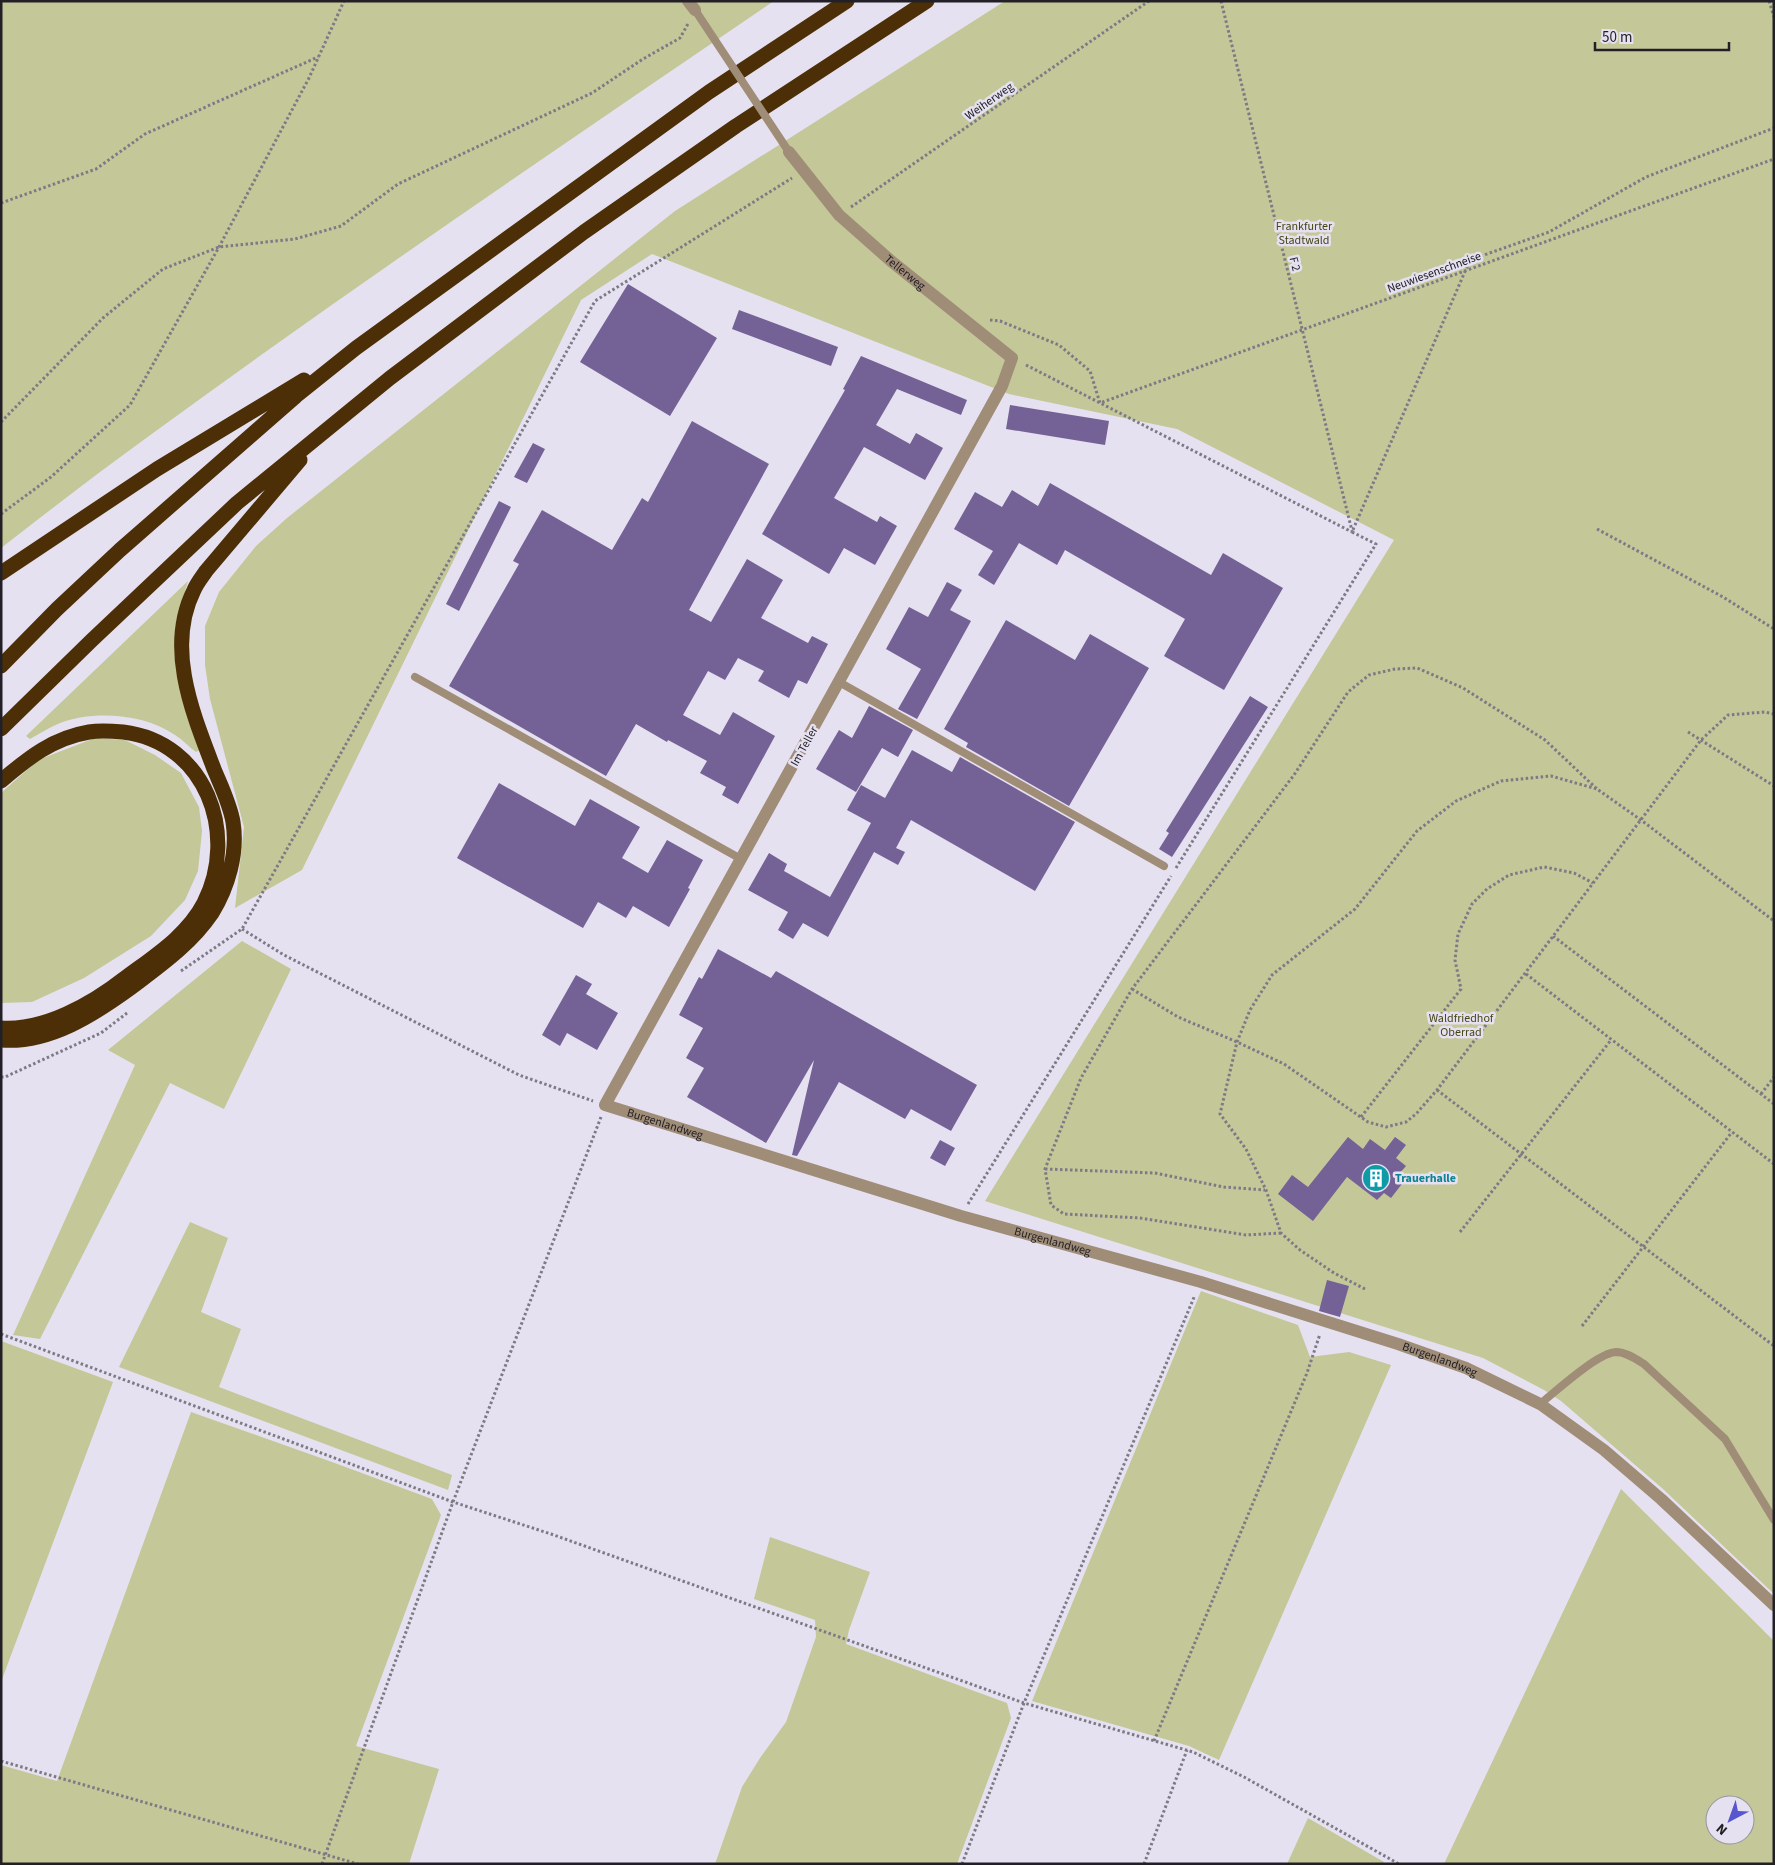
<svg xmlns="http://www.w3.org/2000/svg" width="1775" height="1865" font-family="'Source Sans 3',sans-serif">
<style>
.green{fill:#c4c798;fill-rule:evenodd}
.building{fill:#746196}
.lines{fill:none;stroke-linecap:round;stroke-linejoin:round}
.path{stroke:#7d7a85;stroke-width:3;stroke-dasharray:2.5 2.5;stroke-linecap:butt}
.lane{stroke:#a08d78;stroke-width:8}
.street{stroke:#a08d78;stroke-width:12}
.highway{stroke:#4c2f07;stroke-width:15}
.lane-bridge{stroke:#a08d78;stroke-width:8}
.labels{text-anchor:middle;stroke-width:5;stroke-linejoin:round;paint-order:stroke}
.street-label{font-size:12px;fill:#222026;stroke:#e6e1f1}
.park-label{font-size:12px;fill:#444616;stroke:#e6e1f1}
.culture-label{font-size:12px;font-weight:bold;fill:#0d838f;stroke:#e6e1f1;text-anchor:start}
</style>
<rect width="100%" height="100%" fill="#e6e1f1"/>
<path class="green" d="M1,1h773c-210,143 -420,285 -625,435 -50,36 -99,74 -148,112z
M1005,1h769v1593l-111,-105 -102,-88 -17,-11 -61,-32 -498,-157 409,-661 -217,-111 -168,-35 -357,-140 -71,46 -279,570 -67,38 9,-81 -34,-128 -5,-34v-39l14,-34 37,-46 31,-28 388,-307z
M188,581l-12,40 -1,37 25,92 -4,2c-7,-5 -13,-12 -21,-17 -30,-21 -81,-25 -115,-12 -10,4 -21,11 -30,16l-4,-3z
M95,738l30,2 30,15 26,18 18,34 3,24 -4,40 -13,29 -34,36 -67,42 -52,24 -31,1v-210l37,-33z
M242,941l49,28 -67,140 -54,-26 -130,256 -27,-4 122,-270 -27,-15z
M190,1222l38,16 -27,74 40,17 -22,58 233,88 -4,15 -329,-123z
M1201,1291l97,34 12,32 39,-5 42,13 -172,395 -30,-14 -157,-45z
M1,1341l112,41 -112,300z
M191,1412l141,50 100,37 9,16 -85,231 83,23 -30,95h-408v-99l56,16z
M1621,1489l153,152v223h-330zM1715,1805h30v30h-30z
M770,1537l100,35 -21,58 -3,14 161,59 4,15 -54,146h-242l27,-77 18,-29 26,-36 30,-85 -1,-17 -61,-21z
M1308,1818l76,44 -1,2h-96z"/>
<path class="building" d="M628,284l89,54 -47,78 -90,-54z
M739,310l99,37 -7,19 -99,-37z
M861,356l106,44 -6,15 -64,-26 -21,36 34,19 6,-11 27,15 -18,32 -61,-33 -30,51 43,24 3,-6 17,10 -22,39 -31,-17 -15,26 -67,-40 83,-144 -2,-1z
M1010,405l99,16 -4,24 -99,-16z
M692,421l77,43 -80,146 22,12 36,-63 36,21 -22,38 47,25 4,-7 16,8 -21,40 -9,-4 -9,18 -31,-17 6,-10 -26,-13 -13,22 -17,-9 -25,44 37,20 13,-23 42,24 -37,68 -16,-9 4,-8 -26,-14 7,-12 -39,-21 -1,2 -31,-18 -30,52 -157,-90 70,-122 -6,-3 29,-51 70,40 30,-52 6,4z
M533,443l12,6 -18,34 -13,-6z
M1050,483l161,92 12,-22 60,35 -59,102 -60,-34 21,-37 -120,-69 -8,15 -38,-22 -25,42 -16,-10 15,-24 -39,-22 21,-37 27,15 10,-17 26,16z
M499,501l12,6 -52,104 -13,-7z
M947,582l15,8 -12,20 21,11 -54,98 -19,-10 23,-40 -35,-20 23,-42 19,10z
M1006,620l69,40 15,-26 59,34 -80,138 -103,-59 2,-4 -24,-14z
M1250,696l18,11 -96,150 -13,-8 10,-16 -3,-2z
M869,706l44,24 -15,27 -16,-9 -26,44 -40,-23 23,-39 13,8z
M912,750l40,22 8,-15 115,65 -40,69 -124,-71 -15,28 9,4 -7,13 -24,-13 -46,85 -25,-14 -10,16 -15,-9 10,-18 -40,-22 21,-37 18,11 -3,7 46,26 41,-74 -24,-13 14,-25 24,13z
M499,783l76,43 15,-27 50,28 -18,31 26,15 19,-33 36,20 -15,28 2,1 -21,38 -36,-21 -7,12 -28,-16 -15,26 -126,-70z
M718,949l53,29 5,-7 201,114 -26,46 -40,-22 -6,10 -66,-37 -42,74 -5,-1 22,-95 -48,83 -79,-46 17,-29 -18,-10 17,-30 -24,-13 20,-38 3,2z
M576,975l16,9 -6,10 32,19 -21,37 -30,-17 -7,13 -18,-11z
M1348,1137l15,12 7,-10 15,11 10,-13 11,8 -10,13 10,8 -8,9 7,5 -14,18 -7,-5 -7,7 -30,-23 -34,44 -35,-27 14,-19 16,12z
M940,1140l15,8 -10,18 -15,-8z
M1327,1280l22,6 -9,31 -21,-6z"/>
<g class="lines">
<path class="path" d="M1221,1l131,530
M1769,1l5,16
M1,203l95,-34 49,-35 173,-77
M851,207l298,-206
M990,320l10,1 59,24 31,26 10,32 674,-244
M1026,365l326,167
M1,422l102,-104 60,-49 56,-22 76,-8 46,-13 57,-42 194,-91 51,-34 37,-21 9,-16
M1,514l50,-37 79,-72 89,-158 90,-169 35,-77
M1597,529l126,68 51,32
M1688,732l86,54
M1176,868l200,-324 -24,-12 118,-272 79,-28 97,-55 128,-49
M242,929l42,26 235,120 74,26
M1553,936l221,168
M181,971l61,-42 353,-628 197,-123
M1526,974l248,190
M1132,989l46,28 59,25 47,22 84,58 18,5 20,-5 10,-8 21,-24 264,-350 27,-25 37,-3 9,2
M1,1077h4l96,-44 26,-20
M1437,1090l337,256
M1761,1094l13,-17
M1361,1117l100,-128 -6,-29 3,-26 14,-30 15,-15 22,-14 35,-8 30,6 19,10
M1045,1169l110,4 69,14 41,3
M968,1204l203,-328
M1460,1232l151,-192
M1281,1233l-35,2 -106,-17 -76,-4 -13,-9 -6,-36 36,-91 51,-89 162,-214 54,-83 21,-17 26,-6 22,-1 46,20 82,52 52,49
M1365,1289l-31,-16 -34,-23 -19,-17 -15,-43 -20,-41 -26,-35 17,-72 13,-32 22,-35 83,-66 62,-78 39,-30 45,-20 50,-5 46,13 44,31 133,101
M1582,1326l150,-194
M1,1334l452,168 98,32 473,169 169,49 51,25 155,87
M1154,1741l153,-368 13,-39
M1,1761l357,103
M322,1864l131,-362 148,-385
M962,1864l62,-161 171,-408
M1144,1864l43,-114"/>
<path class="lane" d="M415,677l326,182
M839,682l325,184
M1540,1404c15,-12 57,-51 76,-52 10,0 20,7 28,12l81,75 49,81"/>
<g class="street">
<path d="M688,1l7,9"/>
<path id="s1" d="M789,152l50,63 52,46 121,97 -10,28 -397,719 356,111 240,66 197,62 68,24 74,36 64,46 57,49 113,106"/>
</g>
<path class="highway" d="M1,573l156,-104 147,-89
M1,666l56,-57 63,-59 176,-154 60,-48 353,-256 138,-91
M1,729l91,-89 145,-137 153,-125 194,-146 152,-106 191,-125
M1,781c27,-23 52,-43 88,-49 11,-2 23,-1 34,0 83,10 116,102 81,171 -17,33 -51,54 -79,75 -33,26 -81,53 -124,50
M1,1040c48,4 94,-26 131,-53 29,-22 59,-43 80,-74 16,-26 26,-60 21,-91 -3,-18 -12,-36 -19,-53 -21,-55 -49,-121 -20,-179 3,-7 8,-13 12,-19l94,-111"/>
<path class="lane-bridge" d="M695,10l94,142"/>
</g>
<defs>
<g id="building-disc" transform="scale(1.4375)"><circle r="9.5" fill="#0f9aa8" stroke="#e6e1f1"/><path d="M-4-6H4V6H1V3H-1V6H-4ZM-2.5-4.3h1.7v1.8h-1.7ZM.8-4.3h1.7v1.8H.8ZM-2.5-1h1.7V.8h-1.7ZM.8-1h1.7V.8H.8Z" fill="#fff"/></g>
</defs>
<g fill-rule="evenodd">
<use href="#building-disc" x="1376" y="1178"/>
</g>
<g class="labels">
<g class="street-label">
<text transform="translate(989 101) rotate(-35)" y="4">Weiherweg</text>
<text transform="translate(1295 264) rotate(76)" y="4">F 2</text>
<text dy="4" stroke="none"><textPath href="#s1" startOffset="168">Tellerweg</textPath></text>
<text transform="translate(1434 272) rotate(-20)" y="4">Neuwiesenschneise</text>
<text transform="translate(804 746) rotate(-61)" y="4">Im Teller</text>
<text dy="4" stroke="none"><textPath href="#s1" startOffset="1219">Burgenlandweg</textPath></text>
<text dy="4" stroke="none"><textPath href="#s1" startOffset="1624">Burgenlandweg</textPath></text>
<text dy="4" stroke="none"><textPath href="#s1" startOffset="2029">Burgenlandweg</textPath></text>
</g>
<g class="park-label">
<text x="1304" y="230">Frankfurter<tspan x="1304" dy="14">Stadtwald</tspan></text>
<text x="1461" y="1022">Waldfriedhof<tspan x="1461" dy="14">Oberrad</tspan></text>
</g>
<g class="culture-label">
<text x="1395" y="1182">Trauerhalle</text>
</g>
</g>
<rect width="1775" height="1865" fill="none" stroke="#222026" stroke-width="5"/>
<g transform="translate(1730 1820) rotate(221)"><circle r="24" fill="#e6e1f1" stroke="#9894a0"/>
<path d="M0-4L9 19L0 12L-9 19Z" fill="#5756ce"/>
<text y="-8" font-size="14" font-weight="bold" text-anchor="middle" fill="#222026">N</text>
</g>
<path d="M1595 42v8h134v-8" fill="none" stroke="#222026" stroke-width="2.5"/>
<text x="1602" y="42" font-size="15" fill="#222026" stroke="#e6e1f1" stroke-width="4" paint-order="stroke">50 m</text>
</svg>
